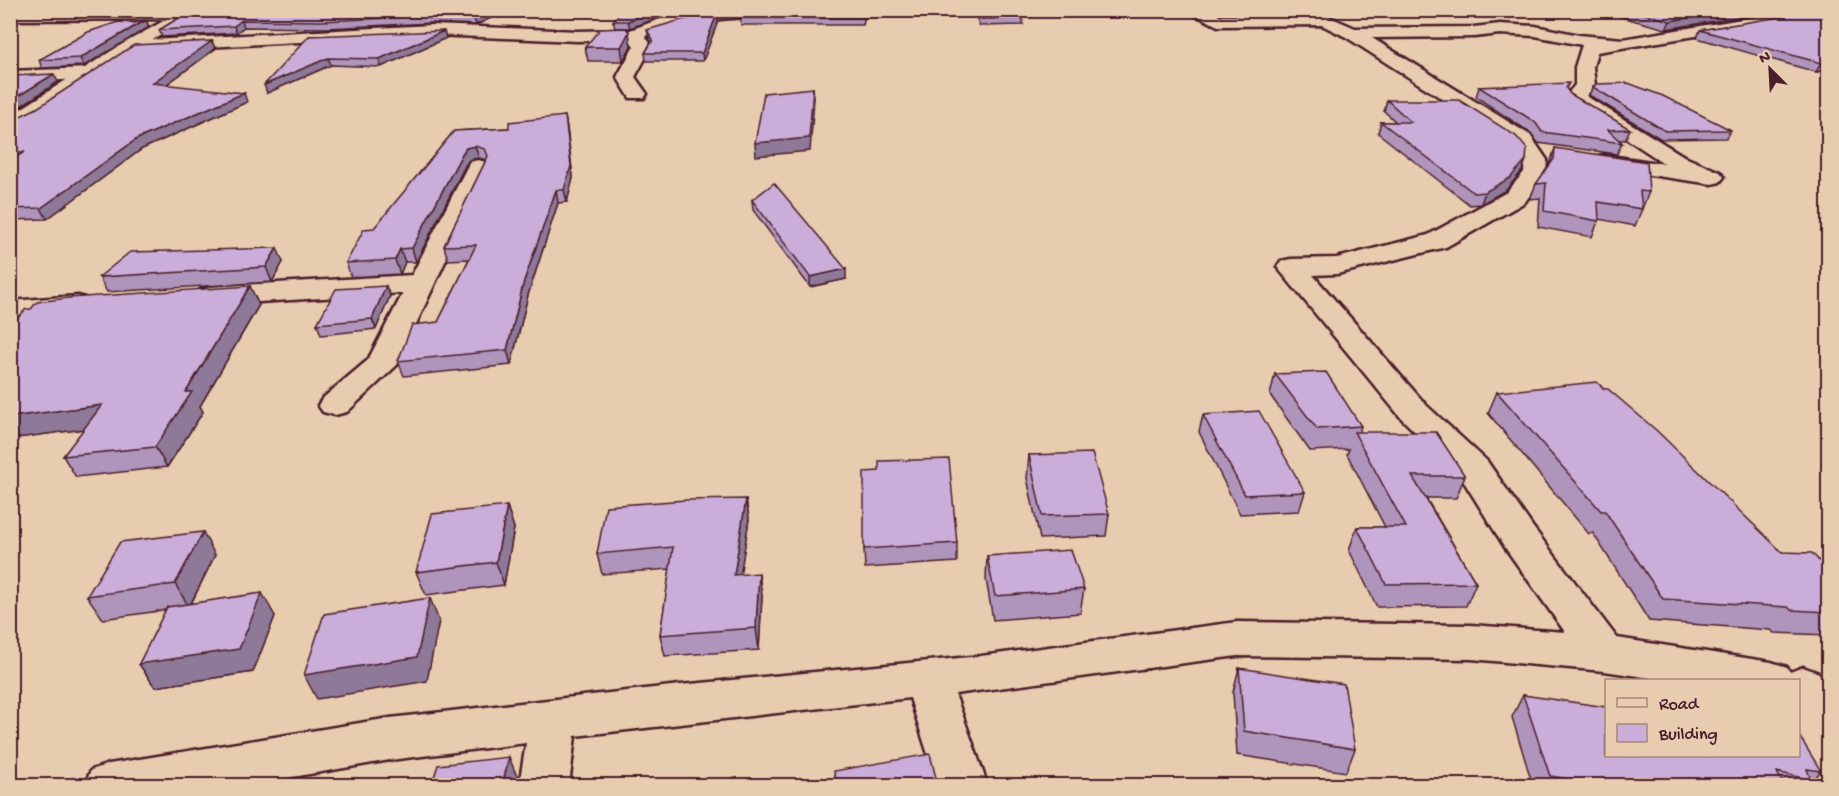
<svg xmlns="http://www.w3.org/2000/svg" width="1839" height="796" font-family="'Gochi Hand',sans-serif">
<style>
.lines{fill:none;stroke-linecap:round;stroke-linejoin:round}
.minor-casing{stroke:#4a1f2b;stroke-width:5}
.tertiary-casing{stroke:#4a1f2b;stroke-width:5}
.minor{fill:#e8ccaf;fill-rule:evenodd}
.tertiary{fill:#e8ccaf;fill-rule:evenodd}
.wall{fill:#af95bb;stroke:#4a1f2b;stroke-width:1.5}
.shaded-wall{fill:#8e7998;stroke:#4a1f2b;stroke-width:1.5}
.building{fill:#cbadd9;stroke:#4a1f2b;stroke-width:1.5}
</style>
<rect width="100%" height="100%" fill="#e8ccaf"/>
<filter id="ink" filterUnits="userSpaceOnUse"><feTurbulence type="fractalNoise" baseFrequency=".0167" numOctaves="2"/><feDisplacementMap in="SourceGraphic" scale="12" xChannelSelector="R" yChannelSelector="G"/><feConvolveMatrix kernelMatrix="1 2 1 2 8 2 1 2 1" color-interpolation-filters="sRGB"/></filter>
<g filter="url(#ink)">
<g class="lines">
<g class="minor-casing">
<path id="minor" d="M10,10h185l3,4 -8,5 -180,1z
M709,10h94l-8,5c-51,2 -102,2 -150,21l7,10 -17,31 12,17 -3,4h-14l-13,-21 17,-31 -5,-6 -52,1 -145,-6 -301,16 -6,-1 -3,-4 3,-4 6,-1 301,-16 145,6 53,-1 33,-12z
M818,10h214l-8,5h-198z
M1185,10h22l13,6 105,-1 30,13 119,-1 26,-3 35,2 44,9 44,4 149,-25 7,-4h49l-8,5 -28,2 -16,6 -179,29 -4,15 2,19 -9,10 101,62 33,14 4,5 -4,5 -8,2 -117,-17 -3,-5 3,-5 8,-2 62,9 -80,-53 -18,-9 -3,-4 11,-13v-18l7,-22 -47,-9 -35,-2 -26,3 -102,1 158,97 17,25 -1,13 -21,29 -79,45 -109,27 -24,1 113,130 61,56 45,65 85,112 154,24 16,5 3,5 13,-5 16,6 9,23v90h-26l-7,-30h3v-76h-134l-60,-9 -133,-12 -234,-3 -282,38 33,92h-50l-28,-88 -335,38 -6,50h-50l7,-43 -136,17 -149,26h-157l7,-16 18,-6 281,-46 290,-33 301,-29 256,-34 234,3 94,7 -61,-86 -43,-69 -59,-58 -125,-152 4,-6 10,-2 46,-1 91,-23 79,-43 17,-20 1,-12 -11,-15 -168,-108 -24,-12 -104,1z
M90,68l7,2 2,4 -2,4 -87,5v-12z
M478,160l8,2 3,5 -92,198 -50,47 -12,3 -12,-3 -5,-7 5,-7 45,-38 35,-67 -193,12 -10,-3 -4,-6 4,-6 10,-3 202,-12 55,-108 3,-5z
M78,296l10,3 4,6 -4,6 -78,8v-18z"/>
</g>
<g class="tertiary-casing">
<path id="tertiary" d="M183,10h22l-51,29 -113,76 -31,16v-15l109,-70z"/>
</g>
<use href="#minor" class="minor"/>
<use href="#tertiary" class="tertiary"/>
</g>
<path class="wall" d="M192,10h316l-32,15 -44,-2 -107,5 -81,-1 -8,6 -74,4 -3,-7z
M976,10l47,8v7l-43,1 -4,-9z
M1612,10h162l-3,2 -105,17 -56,-15z
M1828,10v60l-12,2 -119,-34 3,-8z
M740,13l125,4 -2,8h-122z
M717,14l1,7 -15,40h-57l-1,-8 6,-11 -2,-5 -2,-7z
M663,16l-33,12h-15l-2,-7z
M146,20l3,7 -65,39 -42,2 -3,-8 96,-37z
M309,36l137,2 -65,29 -50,-2 -64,28z
M212,41l3,8 -49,36 81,17 -105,47 -95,70 -37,1v-99z
M631,46l-8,15h-35l-3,-14z
M1479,87l88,2 3,5 60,35 -5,11h-6l3,3 -5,11 -79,-11 -7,-10 -55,-36z
M1593,87l138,43 -5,8 -65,1 -72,-44z
M1387,100l135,71 -16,19 -25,14 -11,1 -92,-72 3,-11h15l-12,-11z
M565,116l2,12 6,50 -6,24 -9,1 -30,92 -17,70 -107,11 -6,-15 40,-39 31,-63 -21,1 -4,-14 42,-86 -7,-2 -10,2 -4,6 -49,96h-11l-5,12 -49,3 -5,-14 108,-132 55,-3z
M1555,148l94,44 -14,34 -36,-7 -7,18 -54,-10 2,-29 -10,1 6,-15 13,-18z
M752,200l94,79 -36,8 -57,-77z
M283,262l-11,20 -165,10 -8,-15z
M390,296l-14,33 -55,6 -4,-11z
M259,305l-59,101 3,6 -36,55 -91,10 -13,-21 21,-27 -74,10v-113l21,-17z
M1275,374l86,52 -2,6 106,44 -9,22h-30l50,85 -10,23 -89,1 -28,-57 8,-23h28l-38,-73 2,-5 -39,2 -40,-56z
M1497,392l285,160 46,19v64l-54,-2 -3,-3 -122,-9 -56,-88 -4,1 -101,-121z
M1203,415l102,77 -6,19 -59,3 -41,-82z
M1029,455l80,59 -3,22 -66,3 -13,-61z
M879,471l78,72v19l-92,6 -1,-19z
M746,499l3,20 -9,56 22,20 -3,55 -94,6 -5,-21 10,-66 -68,5 -5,-20z
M507,506l7,22 -10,57 -78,10 -10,-23z
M215,555l-24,49 84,12 -22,56 -98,15 -16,-23 27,-54 -63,9 -16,-23z
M987,556l97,33 -4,24 -87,7 -7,-41z
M1239,668l116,81 -9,23 -109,-17 -4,-63z
M1523,695l275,61 23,15 -13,15h-275l-21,-69z"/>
<path class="shaded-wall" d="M491,10h17l-32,15 -2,-7z
M657,10h36l-30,6 -33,12 -2,-7z
M1735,10h39l-3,2 -105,17 4,-8z
M717,14l1,7 -15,40 -1,-8z
M146,20l3,7 -65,39 -4,-8z
M242,20l2,7 -8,6 -2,-7z
M444,31l2,7 -65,29 -2,-8z
M629,32l2,14 -8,15 -2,-14z
M212,41l3,8 -59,43 -4,-9z
M328,58l3,7 -64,28 -3,-8z
M1828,62v8l-12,2 5,-9z
M54,74l4,8 -48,31v-12z
M813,88l1,12 -4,51 -54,5 -1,-13z
M244,93l3,9 -105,47 -95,70 -6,-11 96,-69z
M565,116l2,12 6,50 -6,24 -3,-12z
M475,146l4,12 -10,2 -4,6 -49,96 -4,-14 50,-94 4,-6z
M1526,160l-4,11 -16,19 -25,14 4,-12z
M556,190l2,13 -30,92 -17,70 -4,-15 17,-69z
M277,248l6,14 -11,20 -6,-15z
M400,249l5,13 -5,12 -5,-14z
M846,269v10l-36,8v-10z
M250,286l9,19 -59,101 3,6 -36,55 -12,-20 31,-55z
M386,286l4,10 -14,33 -4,-10z
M102,405l12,20 -104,14v-22z
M746,499l3,20 -12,77 -3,-21z
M507,506l7,22 -10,57 -8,-23z
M203,532l12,23 -26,52 -14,-23z
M759,573l3,22 -3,55 -3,-22z
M262,593l13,23 -22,56 -98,15 -16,-23z
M430,598l9,23 -12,60 -110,18 -13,-24z
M509,757l9,22 -2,7h-14z"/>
<path class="building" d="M192,10h299l-17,8 -44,-2 -108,5 -80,-1 -8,6 -75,4z
M622,10h35l-29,11h-15z
M791,10h73l-1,8h-123v-5z
M976,10h42l5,8 -42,1z
M1631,10h104l-65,11z
M1807,10h21v52l-7,1 -121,-33 80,-13 16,-6z
M717,14l-15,39h-57l8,-13 -6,-10 34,-10z
M146,20l-66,38 -41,2 49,-28 30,-10 17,1z
M626,28l3,4 -8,15h-36l15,-18z
M444,31l-65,28 -51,-1 -64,27 45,-49z
M212,41l-60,42 92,10 -107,46 -96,69 -31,1v-49l15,-8h-15v-31l27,-13 97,-63z
M54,74l-44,27v-25z
M1569,83l-3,5 4,6 60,35 -22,1 14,13 -80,-11 -7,-10 -56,-35z
M1628,83l35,13 68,34 -66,1 -72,-44 3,-3z
M813,88l-4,50 -54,5 9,-50z
M1387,100h72l57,36 11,13 -1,11 -16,18 -25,14 -11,1 -93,-71h30z
M565,116l6,50 -7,24h-8l-32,91 -17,69 -109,11 14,-36 26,-3 38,-77 -32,1 44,-90 -3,-7 -10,-3 -9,2 -4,6 -50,94 -12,1 -5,11 -49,3 18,-34 10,-1 80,-97 55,-3v-6z
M1555,148l92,14 2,30 -9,-1 2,18 -44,-7 1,19 -55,-10 2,-28 -10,1 18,-25z
M774,183l72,86 -36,8 -58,-77z
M277,248l-11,19 -167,10 31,-25z
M250,286l-64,106h6l-37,55 -92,9 39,-51 -92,12v-91l16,-17h5l6,-7 31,-4z
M386,286l-14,33 -55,5 19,-35z
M1326,372l35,54 -44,3 -42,-55z
M1597,382l7,7h4l48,41 126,122 30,1 16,18v41l-37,-2 -3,-3 -125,-8 -58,-88h-4l-104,-119z
M1259,411l46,81 -60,3 -42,-80z
M1354,432h82l29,44h-53l64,107 -90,1 -29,-57h49z
M1092,453l17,61 -67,2 -13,-61z
M949,459l8,84 -93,6v-77l15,-1v-10z
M746,499l-12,76 25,-2 -3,55 -96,7 13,-88 -76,7 9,-48 80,-6z
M507,506l-11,56 -80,10 16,-58z
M203,532l-28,52 -88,12 33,-54z
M1071,550l13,39 -89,7 -8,-40z
M262,593l-23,56 -100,15 28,-57z
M430,598l-13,59 -113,18 20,-61z
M1239,668l105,16 11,65 -111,-18z
M1523,695l83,12v49h192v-22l23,37 -14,-2 4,11 -34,-8 7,14h-171l-63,-10z
M930,754l8,32h-102l-2,-15z
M509,757l-7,29h-110l41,-6 5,-15z"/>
</g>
<rect width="1839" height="796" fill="none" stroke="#e8ccaf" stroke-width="36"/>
<rect x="18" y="18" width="1803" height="760" fill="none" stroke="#4a1f2b" stroke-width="2" filter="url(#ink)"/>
<rect x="1605" y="679" width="195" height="78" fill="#e8ccaf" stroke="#a9877a" stroke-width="1.5"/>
<rect x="1617" y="698" width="30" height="9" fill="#e8ccaf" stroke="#a9877a" stroke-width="1.5"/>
<text x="1659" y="709" font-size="18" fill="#4a1f2b">Road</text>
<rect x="1617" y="724" width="30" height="18" fill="#cbadd9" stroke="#a9877a" stroke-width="1.5"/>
<text x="1659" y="739" font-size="18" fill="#4a1f2b">Building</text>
<g transform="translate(1770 69) rotate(336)" stroke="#e8ccaf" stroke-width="4.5" paint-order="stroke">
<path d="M0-4.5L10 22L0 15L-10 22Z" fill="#4a1f2b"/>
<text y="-9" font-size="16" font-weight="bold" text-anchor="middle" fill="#4a1f2b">N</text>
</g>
</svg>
